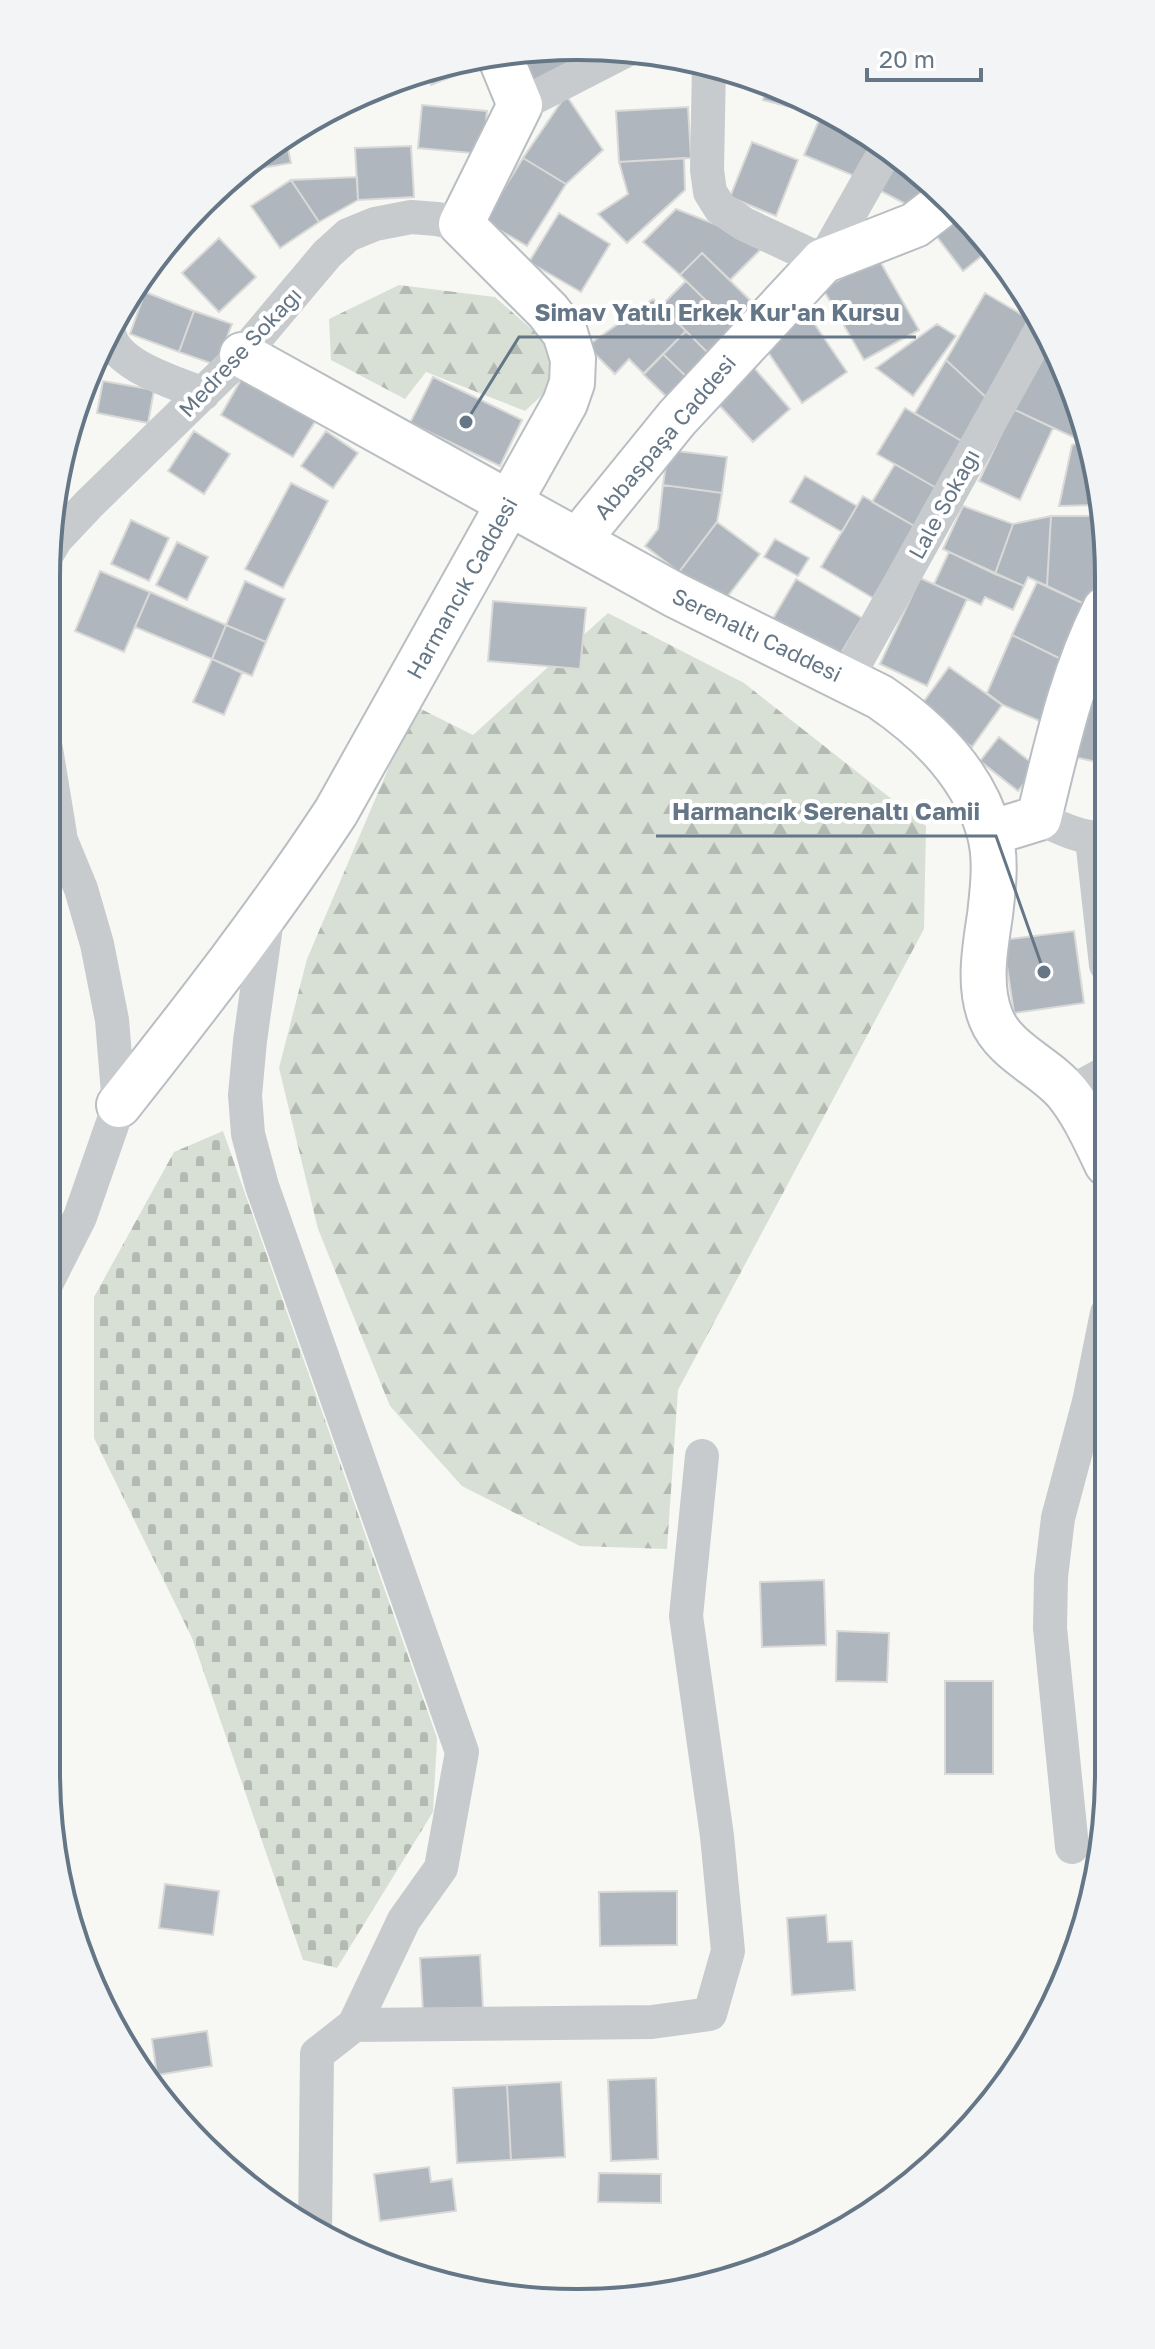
<svg xmlns="http://www.w3.org/2000/svg" width="1155" height="2349" font-family="'Golos Text',sans-serif">
<style>
.forest{fill:url(#forest-firs)}
.cemetery{fill:url(#cemetery-stones)}
.building{fill:#afb6bd;stroke:#d9d9d7;stroke-width:2}
.lines{fill:none;stroke-linecap:round;stroke-linejoin:round}
.secondary-casing{stroke:#b9bec3;stroke-width:48}
.street{stroke:#c7cbce;stroke-width:34}
.secondary{stroke:#fff;stroke-width:44}
.labels{text-anchor:middle;stroke-width:8;stroke-linejoin:round;paint-order:stroke}
.street-label{font-size:22px;fill:#657687;stroke:#fff}
.rim{fill:none;stroke:#657687;stroke-width:4}
.leader{fill:none;stroke:#657687;stroke-width:3}
.callout-dot{fill:#657687;stroke:#fff;stroke-width:3}
.callout-label{font-size:24px;text-anchor:middle;font-weight:bold;fill:#657687;stroke:#fff;stroke-width:8;stroke-linejoin:round;paint-order:stroke}
</style>
<defs>
<pattern id="forest-firs" width="22" height="20" patternUnits="userSpaceOnUse" patternTransform="scale(2)"><rect width="22" height="20" fill="#d8e0d5"/><path d="M5 1l3.5 6h-7zM16 11l3.5 6h-7z" fill="#b3bab2"/></pattern>
<pattern id="cemetery-stones" width="16" height="16" patternUnits="userSpaceOnUse" patternTransform="scale(2)"><rect width="16" height="16" fill="#d8e0d5"/><path d="M2 7V4a2 2 0 0 1 4 0v3zM10 15v-3a2 2 0 0 1 4 0v3z" fill="#b3bab2"/></pattern>
</defs>
<rect width="100%" height="100%" fill="#f7f8f4"/>
<path class="forest" d="M399,285l96,12 57,50 1,38 -28,26 -99,-39 -21,27 -74,-39 -2,-41z
M608,613l136,70 182,143 -2,103 -246,461 -11,159 -87,-3 -118,-60 -72,-80 -72,-177 -39,-161 28,-109 108,-253 58,29z"/>
<path class="cemetery" d="M223,1131l214,607 -4,74 -96,156 -34,-8 -111,-322 -98,-200v-141l80,-145z"/>
<path class="building" d="M570,47l6,14 -45,23 -14,-32z
M474,56h7l3,8 -53,21 -6,-14z
M768,83l13,4 34,19 -2,7 -50,-13z
M566,95l37,55 -37,34 -43,-26z
M422,105l65,6 -4,43 -65,-6z
M688,107l3,51 -72,4 -3,-51z
M823,111l56,32 -15,37 -60,-25z
M285,134l6,29 -53,9 45,-37z
M752,142l46,18 -22,56 -46,-19z
M411,146l3,51 -56,3 -3,-52z
M901,156l39,38 -19,18 -44,-23z
M523,158l43,26 -39,62 -43,-25z
M684,158l1,32 -58,53 -29,-29 30,-20 -9,-32z
M357,177l1,23 -39,22 -28,-42z
M291,180l28,42 -39,26 -29,-42z
M225,183l2,15 -25,3z
M954,208l39,39 -30,24 -32,-42z
M676,209l90,35 -36,36 -28,-27 -22,22 -37,-33z
M559,213l51,31 -29,48 -52,-30z
M219,238l37,39 -37,35 -37,-39z
M702,253l63,62 -22,22 -63,-62z
M878,258l41,72 -55,30 -41,-71z
M686,281l57,56 -25,26 -57,-57z
M145,292l49,19 -15,41 -49,-18z
M985,293l51,30 -46,78 -44,-41z
M653,299l33,32 -42,43 -15,-15 -14,15 -28,-28z
M805,310l42,62 -45,31 -42,-63z
M194,311l38,13 -16,41 -37,-13z
M937,324l19,12 -43,60 -37,-28z
M686,331l33,33 -23,22 -33,-32z
M1048,339l20,35 14,49 -7,15 -62,-29z
M663,354l33,32 -20,20 -33,-32z
M946,360l44,41 -25,42 -50,-30z
M749,362l41,47 -37,33 -42,-46z
M433,377l89,43 -22,46 -90,-43z
M242,378l74,42 -23,37 -72,-42z
M103,381l51,9 -6,33 -51,-10z
M905,408l60,35 -27,46 -61,-35z
M1013,409l40,19 -33,72 -41,-19z
M194,431l36,23 -26,40 -36,-23z
M326,431l32,22 -25,35 -32,-22z
M1086,440l12,44v21l-39,1 13,-61z
M668,450l59,7 -5,36 -59,-8z
M895,464l43,25 -22,38 -44,-25z
M805,476l52,30 -15,26 -52,-30z
M291,483l37,18 -45,87 -38,-19z
M663,485l59,8 -5,29 -38,50 -34,-26 13,-17z
M863,496l53,31 -43,71 -52,-31z
M963,506l50,18 -18,50 -52,-25z
M1051,516h53l1,73 -10,20 -48,-23z
M1051,516l-4,70 -19,-9 -4,9 -29,-12 18,-50z
M131,520l38,18 -20,43 -38,-17z
M717,522l43,32 -39,51 -42,-33z
M775,539l34,19 -11,18 -34,-19z
M177,542l31,15 -21,43 -31,-15z
M949,552l75,34 -11,24 -28,-13 -4,8 -47,-21z
M100,571l50,21 -26,60 -49,-21z
M920,578l47,21 -40,87 -47,-22z
M796,579l66,39 -25,42 -66,-38z
M245,581l40,18 -19,43 -40,-17z
M1037,582l58,27 -26,54 -57,-28z
M150,592l76,33 -14,34 -77,-32z
M493,601l93,7 -6,61 -92,-8z
M226,625l40,17 -14,34 -40,-17z
M1012,635l57,28 -18,63 -48,-21 -16,-12z
M212,659l30,14 -18,42 -31,-13z
M949,667l53,38 -30,42 -53,-39z
M1082,678l23,8v78l-39,-9z
M999,737l38,30 -19,24 -38,-30z
M1074,931l10,72 -70,10 -11,-73z
M824,1580l2,65 -64,2 -2,-65z
M837,1631l52,2 -2,49 -51,-1z
M945,1681h48v93h-48z
M165,1884l54,7 -6,44 -54,-7z
M677,1891v54l-77,1 -1,-54z
M826,1915l2,27 24,-1 3,49 -63,5 -5,-77z
M480,1955l3,54 -60,3 -3,-54z
M207,2031l5,35 -55,9 -5,-36z
M656,2078l2,81 -47,2 -3,-81z
M561,2082l4,75 -54,3 -4,-75z
M507,2085l4,75 -54,3 -4,-75z
M429,2167l2,15 21,-3 4,32 -76,10 -6,-47z
M599,2173l62,1v29l-63,-1z"/>
<g class="lines">
<g class="secondary-casing">
<path id="secondary" d="M242,355l433,240 205,102c47,32 93,77 109,134 8,26 4,58 1,84 -5,33 -12,71 1,103 13,34 56,49 77,76 16,20 28,47 39,70
M578,540l99,-122 146,-157 92,-36 31,-24
M990,833l49,-15c18,-73 32,-141 66,-209
M119,1105c75,-95 150,-191 217,-293l229,-409 7,-20 1,-24 -8,-26 -17,-22 -87,-87 59,-119 -21,-51"/>
</g>
<path class="street" d="M709,65l-2,105 3,22 10,16 24,16 79,37 64,-113
M520,105l105,-54
M109,332c5,34 66,50 94,62
M49,551l7,-12 33,-35 153,-149 85,-101 21,-19 27,-11 36,-7 26,2 24,5
M846,680l196,-352
M46,749l14,85
M1039,818c21,10 42,21 67,20
M1092,839l14,126
M268,912l-18,129 -5,54 3,39 14,52 200,566 -21,116 -37,52 -50,105
M1068,1094l38,-21
M46,1284l34,-67 39,-112 -7,-85 -15,-76 -16,-55 -21,-51 -14,-27
M1072,1847l-22,-219 1,-51 7,-59 31,-116 18,-89
M315,2233l2,-179 37,-29 298,-3 58,-8 18,-63 -11,-115 -31,-220 16,-160"/>
<use href="#secondary" class="secondary"/>
</g>
<g class="labels">
<g class="street-label">
<text transform="translate(240 352) rotate(-47)" y="8">Medrese Sokağı</text>
<text transform="translate(665 437) rotate(-50)" y="8">Abbaspaşa Caddesi</text>
<text transform="translate(944 504) rotate(-61)" y="8">Lale Sokağı</text>
<text transform="translate(462 588) rotate(-61)" y="8">Harmancık Caddesi</text>
<text transform="translate(757 635) rotate(26)" y="8">Serenaltı Caddesi</text>
</g>
</g>
<path d="M0 0H1155V2349H0ZM577 60H578A517 517 0 0 1 1095 577V1772A517 517 0 0 1 578 2289H577A517 517 0 0 1 60 1772V577A517 517 0 0 1 577 60Z" fill="#f3f4f5" fill-rule="evenodd"/>
<path class="rim" d="M577 60H578A517 517 0 0 1 1095 577V1772A517 517 0 0 1 578 2289H577A517 517 0 0 1 60 1772V577A517 517 0 0 1 577 60Z"/>
<path class="leader" d="M466 422L519 337H916M1044 972L996 836H656"/>
<g class="callout-dot">
<circle cx="466" cy="422" r="8"/>
<circle cx="1044" cy="972" r="8"/>
</g>
<g class="callout-label">
<text x="717" y="321">Simav Yatılı Erkek Kur'an Kursu</text>
<text x="826" y="820">Harmancık Serenaltı Camii</text>
</g>
<path d="M867 68v12h114v-12" fill="none" stroke="#657687" stroke-width="4"/>
<text x="879" y="68" font-size="24" fill="#657687" stroke="#ffffff" stroke-width="6" paint-order="stroke">20 m</text>
</svg>
